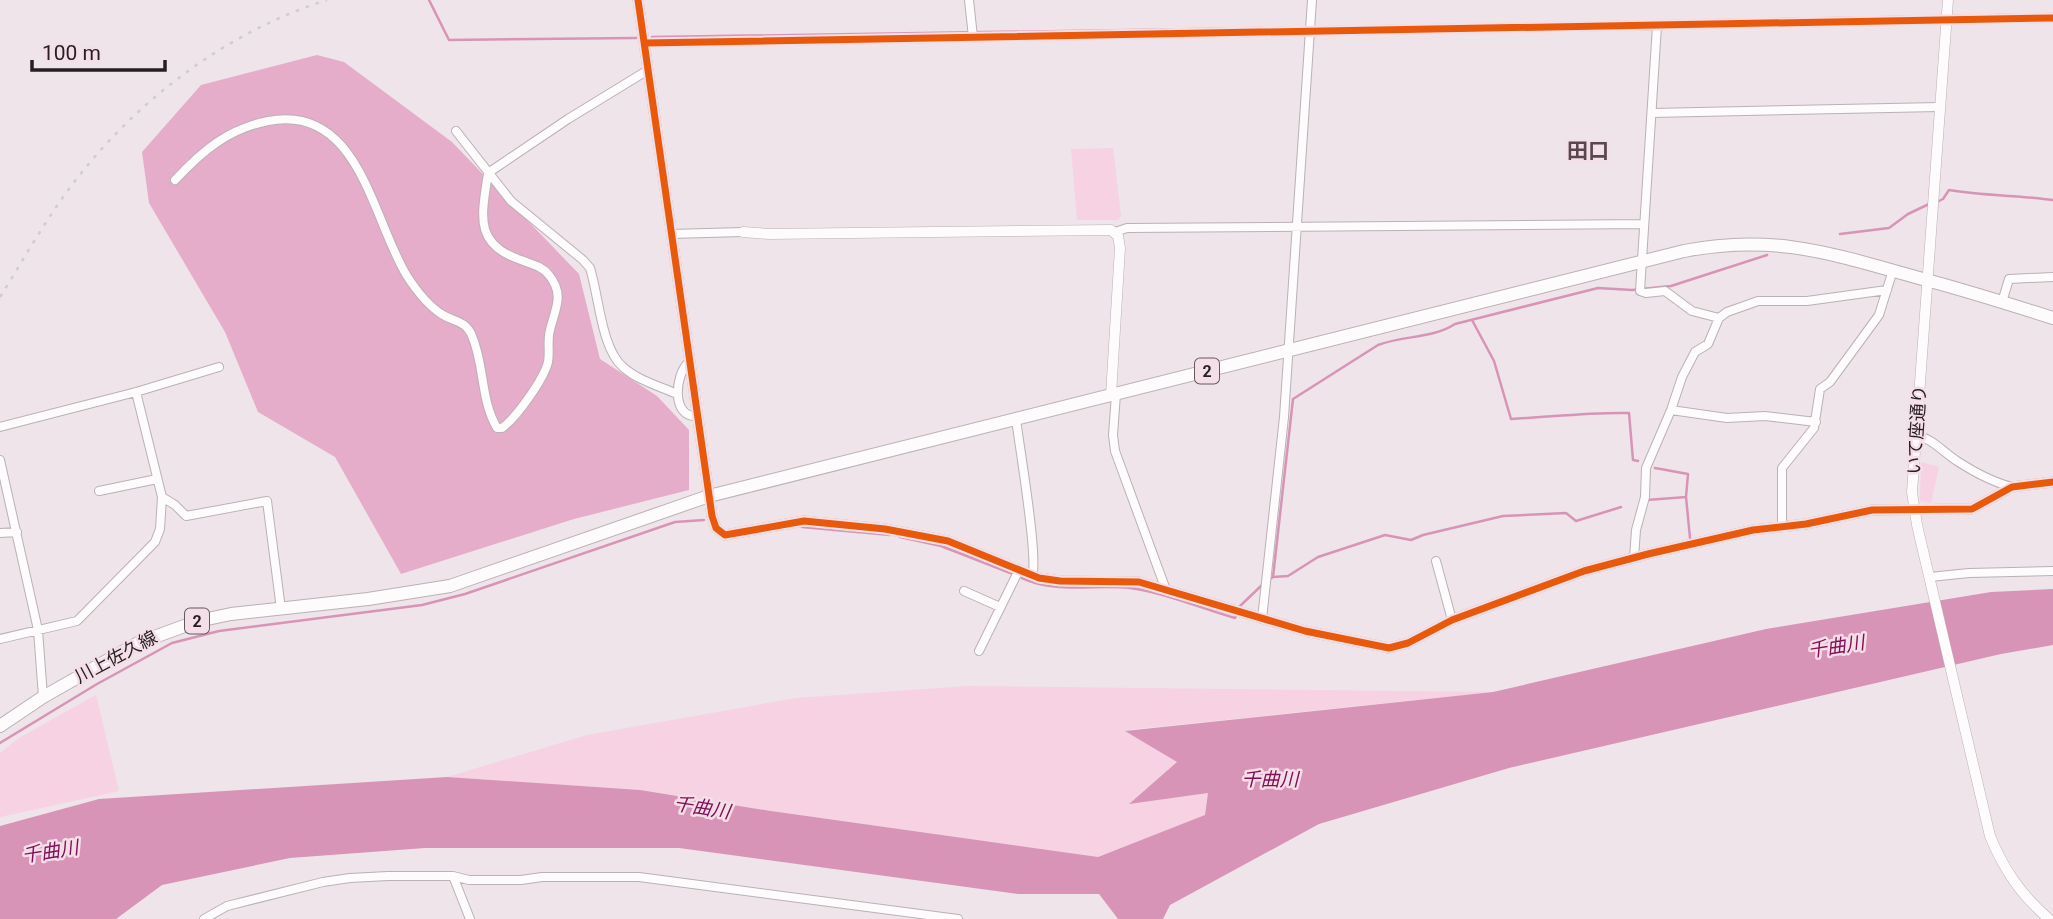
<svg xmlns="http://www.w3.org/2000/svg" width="2053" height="919" font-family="Roboto,'Noto Sans JP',sans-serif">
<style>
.green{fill:#f6d2e3}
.forest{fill:#e6adca}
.water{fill:#d894b7}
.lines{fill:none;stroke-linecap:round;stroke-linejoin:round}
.stream{stroke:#d894b7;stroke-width:2.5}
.minor-casing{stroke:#b9b1b5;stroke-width:10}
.tertiary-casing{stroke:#b9b1b5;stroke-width:11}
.primary-casing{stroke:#b9b1b5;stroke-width:14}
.minor{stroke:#fdfbfc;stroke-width:8}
.tertiary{stroke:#fdfbfc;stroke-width:10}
.primary{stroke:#fdfbfc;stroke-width:12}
.rail{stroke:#d0cdcf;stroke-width:2.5;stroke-dasharray:3.5 7;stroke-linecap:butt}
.cycleway-casing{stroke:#f4dfe8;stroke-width:11}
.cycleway{stroke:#e8590c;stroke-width:7}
.labels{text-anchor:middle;stroke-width:5;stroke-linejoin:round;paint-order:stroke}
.shield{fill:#f4dfe8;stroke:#64595d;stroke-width:2}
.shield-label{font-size:16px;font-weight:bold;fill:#261f22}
.street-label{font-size:18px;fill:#261f22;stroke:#f4dfe8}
.water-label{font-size:19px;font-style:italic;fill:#820f57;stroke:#f4dfe8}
.quarter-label{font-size:21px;font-weight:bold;fill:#57474f;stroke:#f4dfe8}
</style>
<rect width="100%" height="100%" fill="#efe4e9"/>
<path class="green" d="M1113,148l8,68 -3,4h-41l-6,-71z
M1921,462l18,5 -8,36 -11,-2z
M968,686l525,6 -367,38 51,32 -47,41 78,-10 -3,23 -108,41 -326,-46 -131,-21 -193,-13 140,-42 209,-37z
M96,695l23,96 -119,26v-64l19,-15z"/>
<path class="forest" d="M317,55l27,7 108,80 127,132 21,85 57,37 32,34v60l-115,29 -173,55 -66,-117 -77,-45 -33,-80 -76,-129 -7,-51 59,-67z"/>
<path class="water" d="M2053,589v56l-52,9 -492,114 -190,56 -149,81 -7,14h-45l-19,-25h-81l-339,-46h-254l-135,10 -128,27 -46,34h-116v-93l99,-27 348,-22 193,13 131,21 327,46 107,-42 3,-22 -79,11 48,-42 -52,-31 368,-39 273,-63 225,-37z"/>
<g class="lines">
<path class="stream" d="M429,0l20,40 187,-2
M1951,16l102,-2
M1675,21l270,-5
M652,37l610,-9
M1937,202l6,-3 6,-9c35,6 69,5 104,10
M1840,234l49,-6 19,-14 21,-10
M1472,320l22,41 17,58c40,-2 78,-7 118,-6l4,47 5,1
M1655,468l33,6 -2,23
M1647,500l39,-3 4,41
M802,527l88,8
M900,537l41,9 72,28
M1273,577l15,-1 30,-19 67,-22 26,5 12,-5 80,-19 63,-3 10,8 45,-14
M1022,578c34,16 72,6 108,10 36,5 70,20 105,30l1,-2
M1270,579l3,-2 20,-178 85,-54c26,-10 54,-6 77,-21l143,-36 34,2 39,-4 96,-31
M1239,607l23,-22
M0,743l97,-59 75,-41 47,-12 203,-26 43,-11 210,-72 29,-2"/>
<g class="minor-casing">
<path id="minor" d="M969,0l4,37
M1657,26l-17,265 6,2 19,-2 27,20 27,7
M645,43l1408,-25
M1652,113l287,-6
M456,131l55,70 72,59 7,8c9,28 11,80 33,99 14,13 36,19 54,27
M175,180c27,-29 53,-51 93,-59 91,-18 104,98 139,155 9,14 21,30 36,39 12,7 23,6 29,21 13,30 8,63 25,92h5c14,-10 42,-49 46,-66 2,-10 -1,-21 2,-32 5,-21 15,-35 -1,-55 -7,-9 -18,-11 -28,-15 -48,-16 -39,-45 -33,-87l80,-54 80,-49
M1115,232l12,-4 517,-4
M671,234l72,-2
M2002,302l7,-23 44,-2
M688,363c-13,12 -17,55 9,53
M1116,394l-3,41 2,16 51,139
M1671,410l56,8 38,-2 51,6
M1016,419c3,25 23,141 16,157
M0,427l136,-35 83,-25
M1915,435c17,3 28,17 42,26 17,11 35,21 55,26
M0,460l38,170 5,67
M99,491l58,-12
M162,497l13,8 11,11 81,-15 14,108
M1782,526v-58l32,-40 6,-39 10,-7 49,-67 14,-45
M0,533l17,-1
M1634,558l2,-28 9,-33 1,-29 25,-58 11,-33 13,-25 13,-8 11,-26 8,-6 31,-11h49l80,-11
M1436,561l16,59
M1930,577l39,-4 84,-2
M964,591l36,16
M1262,619l22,-202 28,-417
M0,639l77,-18 78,-79 5,-13 2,-32 -26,-105
M979,651l40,-81
M453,876l17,43
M204,919l23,-13 96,-24 27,-4 38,-2h65l16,4h52l21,-3h97l319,42"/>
</g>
<g class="tertiary-casing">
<path id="tertiary" d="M638,0l74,516 4,12 9,7 79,-14 81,8 63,12 91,37 21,3 79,1 166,49 84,17 19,-5 44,-23 132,-49 64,-17 105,-24 53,-6 66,-14 100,-1 40,-22 41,-5
M1948,0l-36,492 5,33 73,311c14,34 31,59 59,83
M743,232l26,2 342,-4 7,6 2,12 -9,147"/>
</g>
<g class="primary-casing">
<path id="primary" d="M0,726l43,-29 95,-54 60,-22 33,-7 137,-15 82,-13 259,-90 975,-245c95,-19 157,6 246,30 41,11 82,24 123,37"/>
</g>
<use href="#minor" class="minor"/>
<use href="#tertiary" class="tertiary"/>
<use href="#primary" class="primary"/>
<path class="rail" d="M0,297c22,-35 42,-71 66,-104 64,-88 157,-160 261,-193"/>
<g class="cycleway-casing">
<path id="cycleway" d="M638,0l74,516 4,12 9,7 79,-14 81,8 63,12 91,37 21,3 79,1 166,49 84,17 19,-5 44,-23 132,-49 64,-17 105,-24 53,-6 66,-14 100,-1 40,-22 41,-5
M645,43l1408,-25"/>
</g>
<use href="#cycleway" class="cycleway"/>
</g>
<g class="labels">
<g class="shield">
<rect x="1195" y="358.5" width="24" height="25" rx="5"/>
<rect x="185" y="608.5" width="24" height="25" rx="5"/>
</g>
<g class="shield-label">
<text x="1207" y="377">2</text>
<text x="197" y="627">2</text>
</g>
<g class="street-label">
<text transform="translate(1917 430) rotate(-86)" y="6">いて座通り</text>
<text transform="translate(116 657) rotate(-28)" y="6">川上佐久線</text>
</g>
<g class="water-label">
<text transform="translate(1836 646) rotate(-9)" y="7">千曲川</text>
<text x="1270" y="786">千曲川</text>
<text transform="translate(702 807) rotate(9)" y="7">千曲川</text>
<text transform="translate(50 851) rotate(-9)" y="7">千曲川</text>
</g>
<g class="quarter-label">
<text x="1588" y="158">田口</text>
</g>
</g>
<path d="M32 60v10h133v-10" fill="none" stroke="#261f22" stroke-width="3.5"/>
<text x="42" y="60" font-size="21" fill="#261f22" stroke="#f4dfe8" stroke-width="5" paint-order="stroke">100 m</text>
</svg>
